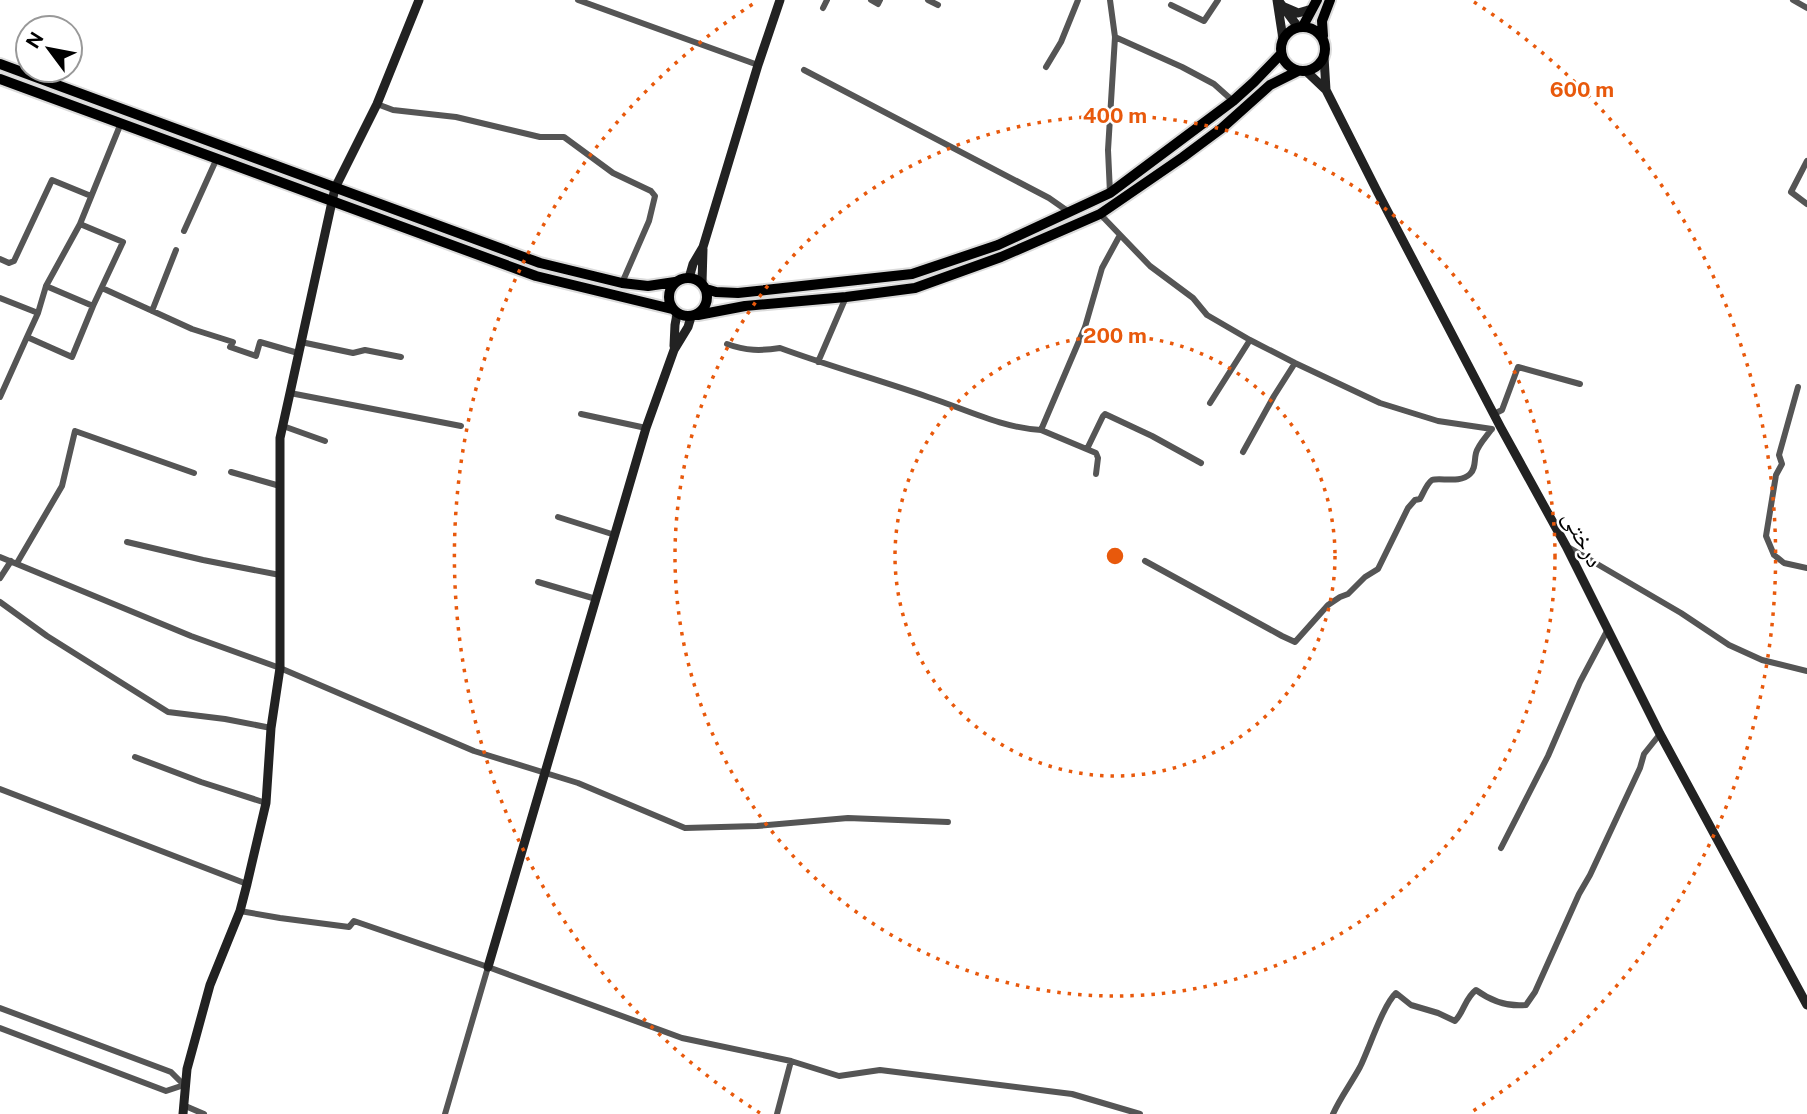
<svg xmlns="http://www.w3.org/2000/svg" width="1807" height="1114" font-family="'Public Sans','Noto Naskh Arabic',sans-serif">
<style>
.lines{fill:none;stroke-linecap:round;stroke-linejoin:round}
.highway-casing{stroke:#dbdbdb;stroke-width:14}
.street{stroke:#555;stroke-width:6}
.secondary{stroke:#222;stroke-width:9}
.highway{stroke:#000;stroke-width:10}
.ring{fill:none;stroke:#e8590c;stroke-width:3.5;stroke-dasharray:3.5 7}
.labels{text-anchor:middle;stroke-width:5;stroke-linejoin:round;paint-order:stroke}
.street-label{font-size:24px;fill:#000;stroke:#fff}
.centre{fill:#e8590c;stroke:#fff;stroke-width:3.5}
.ring-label{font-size:21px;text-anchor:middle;font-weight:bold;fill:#e8590c;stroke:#fff;stroke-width:5;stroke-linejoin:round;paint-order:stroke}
</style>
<rect width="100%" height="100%" fill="#fff"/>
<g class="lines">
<g class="highway-casing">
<path id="highway" d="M1303,26l14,-26
M1281 49a22 22 0 1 1 44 0a22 22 0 1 1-44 0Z
M1323,36l-1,-15 8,-21
M0,64l540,199 82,20 26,3 27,-4
M0,79l536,197 136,33
M669 297a19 19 0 1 1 38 0a19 19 0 1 1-38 0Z
M706,289l10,3 22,1 174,-19 86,-29 112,-52 123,-92 21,-19 27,-28
M698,315l47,-9 101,-9 69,-9 86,-31 99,-43 83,-57 39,-29 48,-43 28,-14"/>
</g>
<path class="street" d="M578,0l180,65
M871,0l7,4 2,-4
M928,0l10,5
M1110,0l5,37 -7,113 2,43
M1793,0l14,8
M1171,5l33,16 14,-21
M823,8l4,-8
M1115,37l67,30 32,17 19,17
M1046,67l15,-25 17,-42
M804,70l245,128 20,14
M377,104l16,6 63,7 84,20h24l49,36 38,18 4,5 -6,25 -27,62
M1807,161l-16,31 16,12
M1100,214l50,52 43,32 14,17 43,25 45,23 85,40 58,18 54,8
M184,231l33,-73
M0,259l9,4 5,-2 38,-81 39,16
M46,286l47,20
M102,288l90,41 41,13 -3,5 26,9 4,-14 38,11
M0,298l38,15 -11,24 45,20 21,-51 30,-64 -43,-18 41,-101
M152,311l24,-61
M38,313l8,-27 34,-62
M301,342l52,11 12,-3 36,7
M727,344c19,7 34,7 53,4 49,18 99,32 148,49 37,12 74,31 113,33l44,-103 17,-59 18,-33
M818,362l28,-65
M1798,387l-19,68 3,9 -6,11 -10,61 8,19 10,8 23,5
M290,393l171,33
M0,397l27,-60
M1210,403l40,-63
M581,414l65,14
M1494,414l8,-4 16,-43 62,17
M283,426l42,15
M1041,430l55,23 2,5 -2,16
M1087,449l16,-33 2,-2 47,22 49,27
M1243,452l31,-56 21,-33
M231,472l49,14
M558,517l57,18
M127,542l76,18 77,15
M1568,547l113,66 48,32 33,15 45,11
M0,557l191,79 89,32 194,83 104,32 107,45 72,-2 91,-8 100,4
M1145,561l137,75 13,6 33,-37 12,-8 8,-3 17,-17 13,-8 30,-61 7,-8 5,-1c3,-5 7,-16 12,-19 8,-3 28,4 38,-6 6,-6 4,-13 6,-21 2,-8 10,-16 15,-23
M17,563l45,-77 13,-55 119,42
M0,578l11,-17
M538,582l58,17
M0,602l47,34 121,76 57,7 46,9
M135,757l66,25 65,21
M0,789l247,95
M1501,848l47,-92 32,-74 27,-51
M240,911l40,7 69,9 5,-6 134,46 194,71 109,23 48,15 41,-6 192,24 68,20
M0,1008l171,64 13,13 -18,6 -166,-63
M183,1105l21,9
M445,1114l43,-147
M777,1114l14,-53
M1333,1114c7,-16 19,-32 27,-47 9,-18 23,-62 36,-74l15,12 27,8 17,8c9,-9 10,-23 21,-31 15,11 31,17 50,15l9,-13 44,-98 11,-19 50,-107 4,-14 16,-20"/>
<path class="secondary" d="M1277,0l6,39
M1278,0l20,27
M1284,7l14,6 14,-4
M1324,57l2,33 52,103 123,235 65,118 94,188 147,271
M1306,71l20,19
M689,278l4,-14 10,-17 55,-182 22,-65
M702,283l1,-34
M674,346l1,-21 2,-11
M488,967l158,-539 28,-78 14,-23 3,-10
M183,1114l4,-45 23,-84 30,-74 7,-27 19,-81 5,-75 9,-60v-230l10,-45 45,-205 42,-84 42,-104"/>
<use href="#highway" class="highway"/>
</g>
<g class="ring">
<circle cx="1115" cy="556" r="220"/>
<circle cx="1115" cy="556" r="440"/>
<path d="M760 1113A660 660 0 0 1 756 2M1474 2A660 660 0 0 1 1470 1113"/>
</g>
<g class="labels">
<g class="street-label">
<text transform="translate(1583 539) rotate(63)" y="8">درختی</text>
</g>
</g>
<circle cx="1115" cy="556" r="10" class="centre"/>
<g class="ring-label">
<text x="1582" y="97">600 m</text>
<text x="1115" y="123">400 m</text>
<text x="1115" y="343">200 m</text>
</g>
<g transform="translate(49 49) rotate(302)"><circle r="33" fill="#ffffff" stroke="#999999" stroke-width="2"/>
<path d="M0-5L12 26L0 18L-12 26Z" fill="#000000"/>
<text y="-10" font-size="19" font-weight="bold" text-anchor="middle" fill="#000000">N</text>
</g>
</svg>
